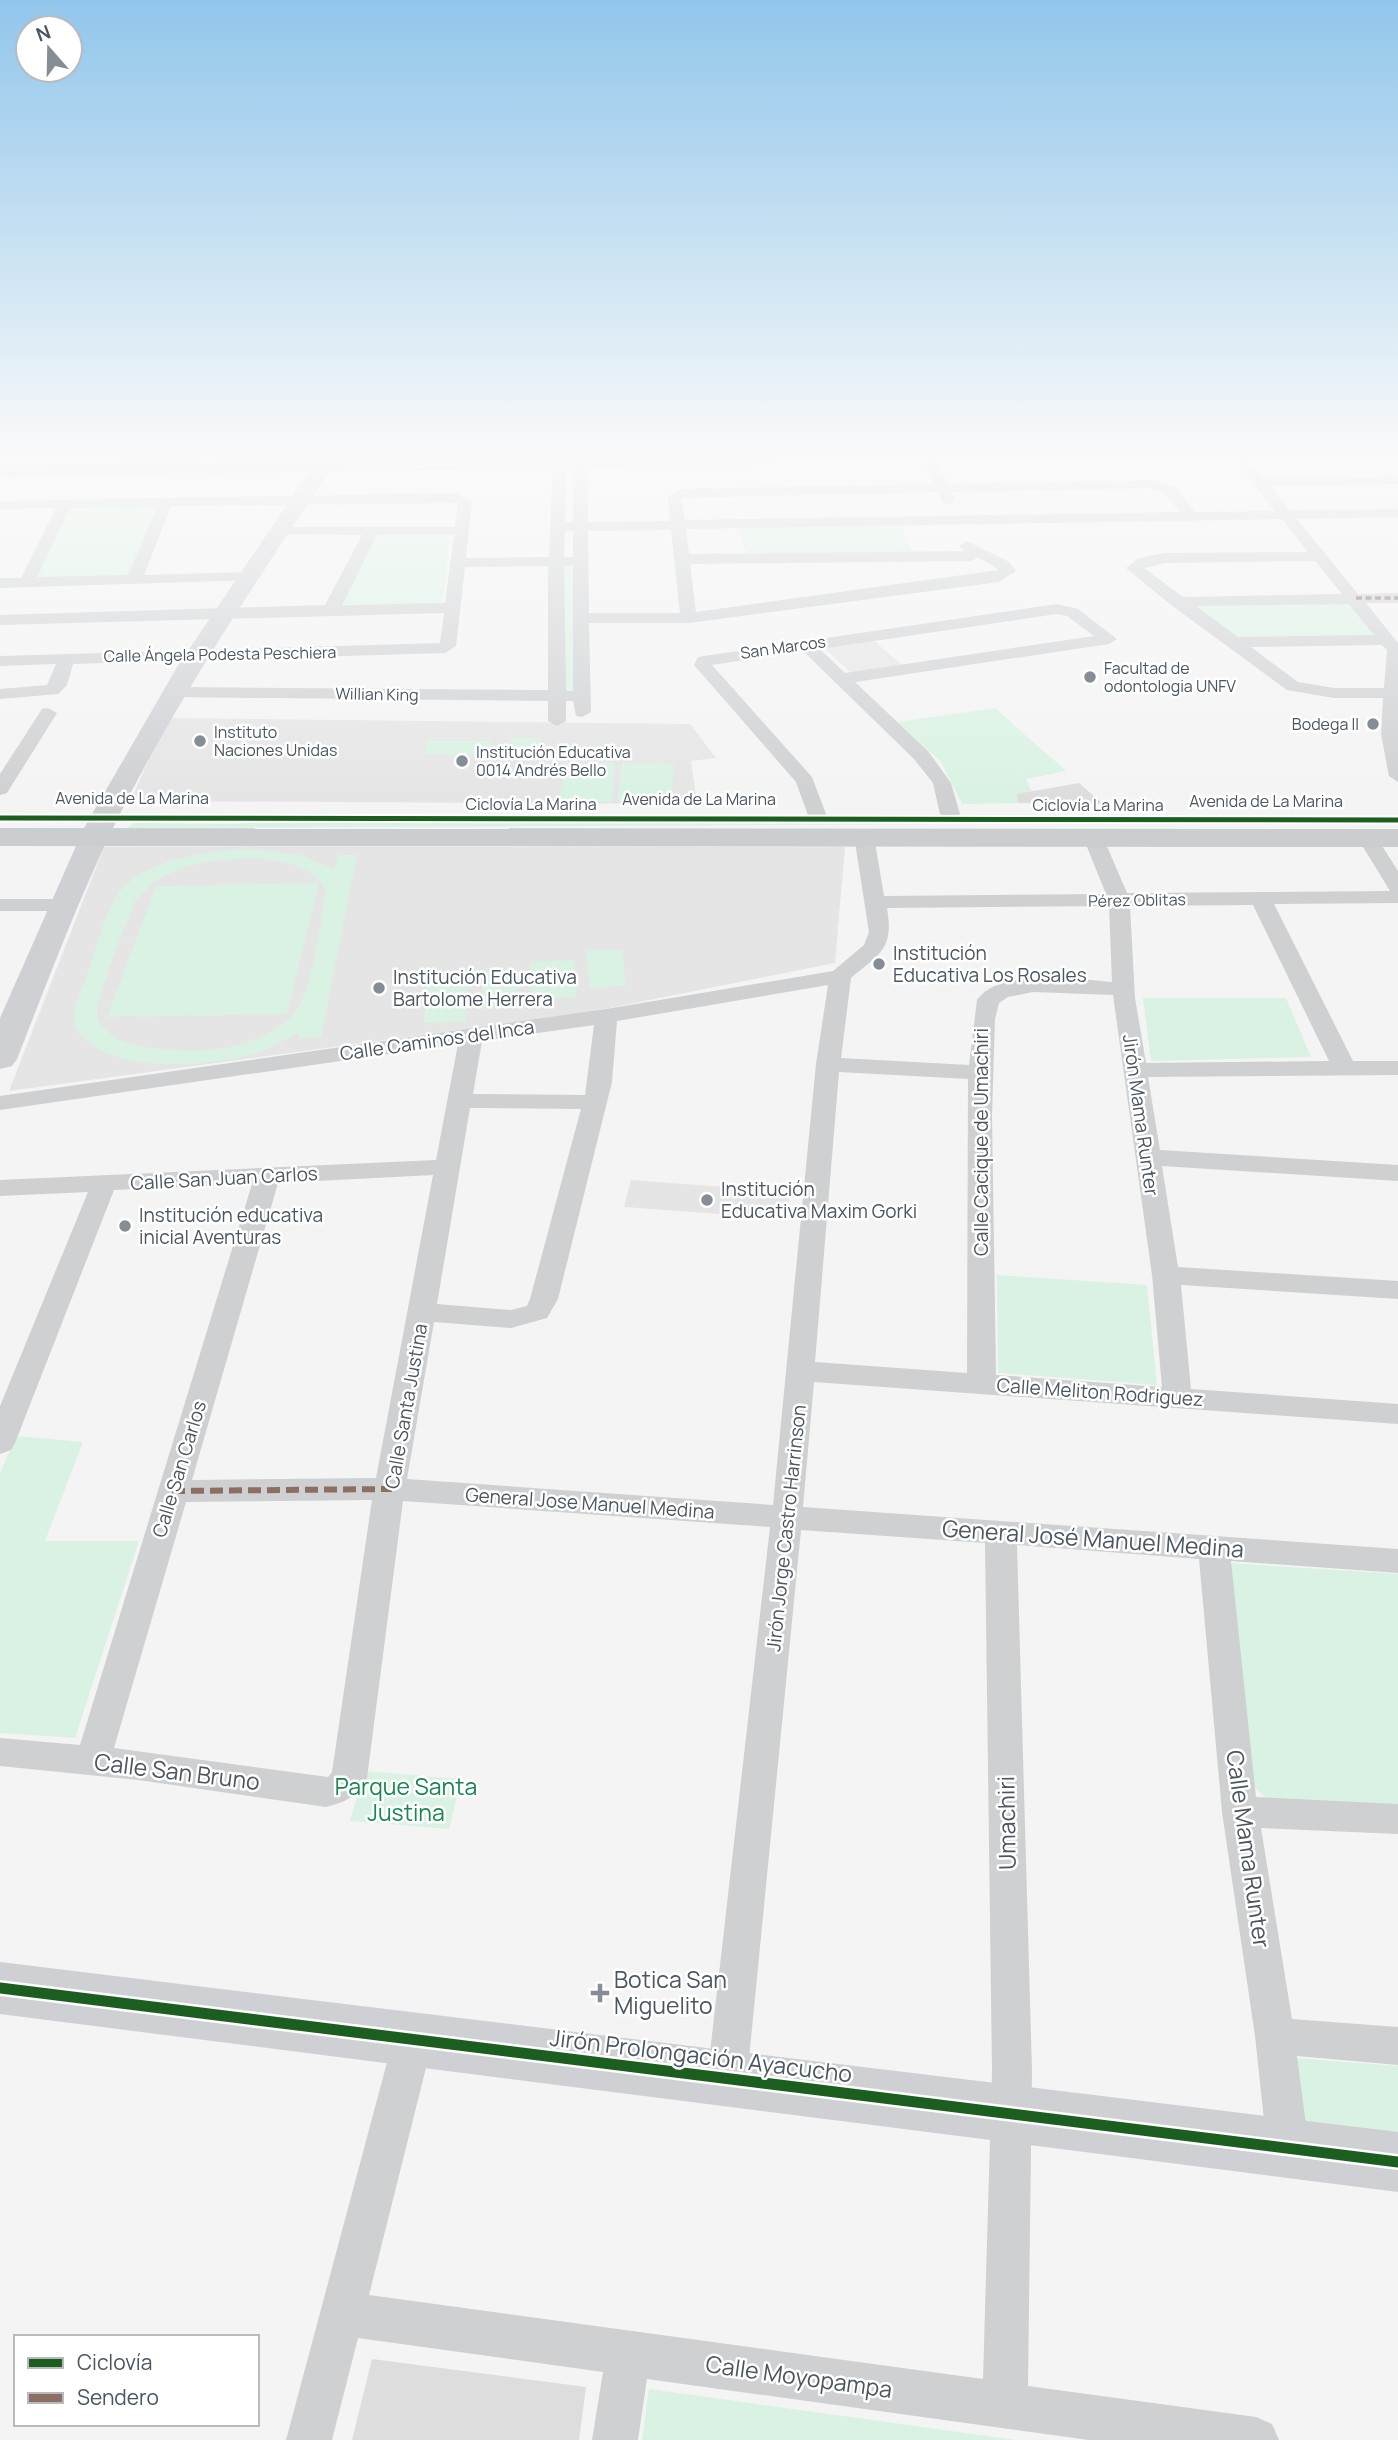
<svg xmlns="http://www.w3.org/2000/svg" width="1398" height="2440" font-family="Manrope,sans-serif">
<style>
.education{fill:#e6e5e6}
.green{fill:#d9f2e3;fill-rule:evenodd}
.building{fill:#ddddde}
.lines{fill:none;stroke-linecap:round;stroke-linejoin:round}
.street{fill:#ced0d2;fill-rule:evenodd}
.secondary{fill:#ced0d4;fill-rule:evenodd}
.primary{fill:#caced1;fill-rule:evenodd}
.quiet-far1{stroke:#8d6e63;stroke-width:3.5;stroke-dasharray:6 3.5;stroke-linecap:butt}
.quiet{stroke:#8d6e63;stroke-width:6;stroke-dasharray:13 6;stroke-linecap:butt}
.cycleway-far1-casing{stroke:#fff;stroke-width:9}
.cycleway-casing{stroke:#fff;stroke-width:16}
.cycleway-far1{stroke:#1b5e20;stroke-width:5}
.cycleway{stroke:#1b5e20;stroke-width:11}
.poi-dot{fill:#868d94;stroke:#fff;stroke-width:2.5}
.labels{text-anchor:middle;stroke-width:5;stroke-linejoin:round;paint-order:stroke}
.far-street-label{font-size:16px;fill:#4a5661;stroke:#fff}
.far-poi-label{font-size:16px;fill:#4a5661;stroke:#fff;text-anchor:start}
.poi-label{font-size:19px;fill:#4a5661;stroke:#fff;text-anchor:start}
.street-label{font-size:19px;fill:#4a5661;stroke:#fff}
.near-street-label{font-size:23px;fill:#4a5661;stroke:#fff}
.near-park-label{font-size:23px;fill:#17864f;stroke:#fff}
.near-poi-label{font-size:23px;fill:#4a5661;stroke:#fff;text-anchor:start}
</style>
<rect width="100%" height="100%" fill="#f4f4f4"/>
<path class="education" d="M873,640l29,25 -51,8 -28,-26z
M167,718l523,6 26,34 -25,3 6,43 -559,-3 -6,-3z
M104,847h741l-10,116 -251,50 -575,78z
M631,1180l159,12 -4,27 -162,-12z"/>
<path class="green" d="M159,504l-31,73 -92,2 35,-73z
M901,523l11,29 -165,3 -10,-28z
M379,532h71l-7,72h-106z
M573,563l2,128 -13,2 -2,-129z
M1351,601l28,35 -144,2 -47,-34z
M995,708l71,63 -40,8 11,24 -75,1 -21,-42 -43,-40z
M512,738h29l-5,20 -28,-1z
M428,741h64l-3,14 -65,-1z
M565,763h50l-3,39h-53z
M622,763l52,1 -3,39 -54,-1z
M285,820l1113,2 -1271,6 7,-5 100,1z
M250,849l54,7 30,14 4,-15h19l-36,182 -22,1v-6c-14,8 -28,16 -43,21 -42,14 -150,22 -178,-22 -10,-17 3,-39 9,-56 9,-24 15,-53 27,-75 23,-41 95,-49 136,-51zM265,859c23,4 53,8 61,33 -7,34 -12,105 -37,127 -16,15 -41,24 -63,29 -29,5 -126,7 -129,-35 -1,-17 30,-91 38,-112 31,-39 83,-43 130,-42z
M319,883l-32,131 -180,3 49,-131z
M622,950l4,36 -36,2 -4,-37z
M574,960l2,37 -44,2 -1,-37z
M518,972l-1,36 -35,1 1,-36z
M468,981l-2,40 -42,2 3,-40z
M1143,998h143l25,59 -160,4z
M997,1275l150,10 10,100 -159,-12z
M16,1436l67,6 -38,99h94l-64,197 -75,-5v-260z
M1228,1563l170,11v237l-132,-12 -11,-12 -35,-220z
M364,1771l97,8 -12,50 -99,-8z
M1294,2058l104,8v76l-92,-7z
M649,2389l367,51h-374z"/>
<path class="building" d="M1079,783l24,21 -85,-1 -1,-9z
M372,2359l214,28 -7,53h-227z"/>
<g class="lines">
<path class="street" d="M162,459h14l-9,7 -7,-4z
M247,459h14v1l-7,4z
M553,459h14l-2,63h8v-63h14l1,63 82,-1 -2,-24 13,-8 253,-5 -12,-25h14l11,25 204,-4 24,7 20,25 80,-1 -41,-52h14l15,19 135,-2v8l-128,2 20,24 108,-1v8l-101,2 61,75 40,-1v10h-32l32,40v139l-9,-6 -8,-42 2,-36h-49l-47,-8 -116,-85 -45,-37 13,-10 26,-5 143,-1 -26,-33 -596,10 3,25 277,-3 -7,-5 8,-5 42,21 7,9 -17,11 -310,41h-100l2,89 -9,5 -6,-1 -3,-15h-7v20l-9,5 -9,-5v-20l-375,-4 -9,-5 9,-5 375,3v-124l-83,1 -9,79 -11,7 -372,11 -6,21 -9,9 -58,5v-10l47,-4 9,-21 -56,2v-10l440,-13 4,-30 -444,12v-10l325,-10 37,-70 -84,-1 -7,-4 2,-3h182l3,-24 -287,3 -27,69 104,-3 8,5 -2,3 -254,8v-10h21l35,-70 -56,1v-8l454,-8 18,8 -6,57 83,-1zM1150,488l15,5 15,19 -495,8 -3,-22 255,-6 6,11 5,1 7,-4 -4,-8zM157,507l-29,68 -91,2 33,-69zM671,530l9,83h-91l-1,-82zM565,531h8v26h-9zM377,535h77l-9,68 -103,2zM978,557l21,13 -303,42 -6,-48 281,-3zM1315,561l27,33 -159,3 -39,-29 21,-5zM564,566l9,-1v126h-7zM1349,604l25,31 -136,2 -42,-31zM1382,645l5,5 -3,38h-50l-36,-6 -47,-35z
M1057,604l21,5 39,30 -8,5 -254,38 73,69 23,32 9,31 -10,6 -10,-6 -7,-31 -19,-24 -111,-108 -91,14 100,112 14,37 -3,4h-14l-13,-36 -102,-117 4,-8 6,-1zM1057,614l10,2 27,20 -249,37 -25,-24z
M48,708l9,5 -50,80 -7,2v-21l42,-65z
M864,830l10,6 10,60 222,-2 -23,-57 10,-6 10,6 24,56 263,-2 -33,-54 10,-6 7,2 24,38v32l-124,1 79,157h45v14l-250,2 12,73 238,15v16l-236,-15 16,101 220,14v18l-217,-14 10,104 207,15v20l-584,-42 -11,125 595,42v24l-167,-12 25,236 142,7v30l-137,-6 31,191 106,8v38l-101,-9 12,92 -6,14 -15,6 -15,-6 -6,-14 -12,-112 -33,-224 -23,-253 -182,-14 15,526 -4,315 228,31 16,7 7,16h-190l-442,-61 -9,61h-46l11,-68 -245,-34 -26,102h-46l107,-400 6,-13 14,-6 14,6 6,13 -64,255 614,84 9,-308 -7,-528 -184,-13 -54,549 -6,14 -14,5 -14,-5 -6,-14 63,-552 -367,-26 -36,277c-10,19 -21,24 -41,29l-188,-27 -138,-14v-28l80,7 172,-561 -138,6 -99,253 -4,7 -11,4v-48l88,-214 -88,4v-16l436,-20 22,-116 -458,66v-14l606,-87 227,-38 31,-26 5,-13 -15,-96zM1253,905l76,156 -183,2 -11,-65 -5,-92zM1109,906l3,76c-34,-3 -113,-14 -135,18l-8,65 -128,-7 10,-80c29,-25 43,-28 36,-70zM828,985l-12,79 -43,441 -366,-26 27,-157 77,6 36,-10 11,-19 54,-217 5,-61zM1033,992l80,3 39,280 10,112 -166,-12 -4,-259 3,-97 4,-16 9,-6zM594,1025l-9,70 -112,-1 9,-53zM839,1072l129,7 -1,294 -152,-11zM470,1108l111,1 -51,190 -3,7 -16,4 -74,-6zM433,1175l-57,303 -184,2 86,-297zM372,1500l-40,272 -4,5 -214,-29 72,-246z
M0,899h65l11,6 -11,6h-65z"/>
<path class="secondary" d="M338,459h440l-10,6 -439,7c-70,105 -141,211 -200,324 -44,85 -77,174 -112,263l-5,7 -12,3v-51l84,-190 93,-161 132,-195 -309,5v-12z
M0,1962l1398,170v60l-1398,-178z"/>
<path class="primary" d="M0,828l1398,1v18l-1398,-1z"/>
<path class="quiet-far1" d="M1356,598h42"/>
<path class="quiet" d="M172,1491l220,-2"/>
<g class="cycleway-far1-casing">
<path id="cycleway-far1" d="M0,818l1398,2"/>
</g>
<g class="cycleway-casing">
<path id="cycleway" d="M0,1988l1398,174"/>
</g>
<use href="#cycleway-far1" class="cycleway-far1"/>
<use href="#cycleway" class="cycleway"/>
</g>
<linearGradient id="sky" x2="0" y2="1"><stop stop-color="#91c6eb"/><stop offset="0.57" stop-color="#fafafa"/><stop offset="1" stop-color="#fafafa" stop-opacity="0"/></linearGradient>
<rect width="1398" height="800" fill="url(#sky)"/>
<g class="poi-dot">
<circle cx="1090" cy="677" r="7"/>
<circle cx="1373" cy="724" r="7"/>
<circle cx="200" cy="741" r="7"/>
<circle cx="462" cy="761" r="7"/>
<circle cx="879" cy="964" r="7"/>
<circle cx="379" cy="988" r="7"/>
<circle cx="707" cy="1200" r="7"/>
<circle cx="125" cy="1226" r="7"/>
<path d="M596.5 1982.5h7v7h7v7h-7v7h-7v-7h-7v-7h7z"/>
</g>
<g class="labels">
<g class="far-street-label">
<text transform="translate(783 647) rotate(-8)" y="6">San Marcos</text>
<text transform="translate(220 654) rotate(-1)" y="6">Calle Ángela Podesta Peschiera</text>
<text transform="translate(377 694) rotate(1)" y="6">Willian King</text>
<text x="132" y="804">Avenida de La Marina</text>
<text x="699" y="805">Avenida de La Marina</text>
<text x="1266" y="807">Avenida de La Marina</text>
<text x="531" y="810">Ciclovía La Marina</text>
<text x="1098" y="811">Ciclovía La Marina</text>
<text transform="translate(1137 900) rotate(-1)" y="6">Pérez Oblitas</text>
</g>
<g class="far-poi-label">
<text x="1104" y="674">Facultad de<tspan x="1104" dy="18">odontologia UNFV</tspan></text>
<text x="1359" y="730" text-anchor="end">Bodega II</text>
<text x="214" y="738">Instituto<tspan x="214" dy="18">Naciones Unidas</tspan></text>
<text x="476" y="758">Institución Educativa<tspan x="476" dy="18">0014 Andrés Bello</tspan></text>
</g>
<g class="poi-label">
<text x="893" y="960">Institución<tspan x="893" dy="22">Educativa Los Rosales</tspan></text>
<text x="393" y="984">Institución Educativa<tspan x="393" dy="22">Bartolome Herrera</tspan></text>
<text x="721" y="1196">Institución<tspan x="721" dy="22">Educativa Maxim Gorki</tspan></text>
<text x="139" y="1222">Institución educativa<tspan x="139" dy="22">inicial Aventuras</tspan></text>
</g>
<g class="street-label">
<text transform="translate(437 1040) rotate(-8)" y="7">Calle Caminos del Inca</text>
<text transform="translate(1141 1115) rotate(82)" y="7">Jirón Mama Runter</text>
<text transform="translate(981 1142) rotate(-90)" y="7">Calle Cacique de Umachiri</text>
<text transform="translate(224 1178) rotate(-3)" y="7">Calle San Juan Carlos</text>
<text transform="translate(1100 1392) rotate(4)" y="7">Calle Meliton Rodriguez</text>
<text transform="translate(406 1406) rotate(-80)" y="7">Calle Santa Justina</text>
<text transform="translate(179 1469) rotate(-73)" y="7">Calle San Carlos</text>
<text transform="translate(590 1503) rotate(4)" y="7">General Jose Manuel Medina</text>
<text transform="translate(786 1528) rotate(-84)" y="7">Jirón Jorge Castro Harrinson</text>
</g>
<g class="near-street-label">
<text transform="translate(1093 1539) rotate(4)" y="8">General José Manuel Medina</text>
<text transform="translate(177 1772) rotate(7)" y="8">Calle San Bruno</text>
<text transform="translate(1007 1823) rotate(-91)" y="8">Umachiri</text>
<text transform="translate(1248 1849) rotate(82)" y="8">Calle Mama Runter</text>
<text transform="translate(701 2056) rotate(7)" y="8">Jirón Prolongación Ayacucho</text>
<text transform="translate(799 2377) rotate(8)" y="8">Calle Moyopampa</text>
</g>
<g class="near-park-label">
<text x="406" y="1795">Parque Santa<tspan x="406" dy="26">Justina</tspan></text>
</g>
<g class="near-poi-label">
<text x="614" y="1988">Botica San<tspan x="614" dy="26">Miguelito</tspan></text>
</g>
</g>
<rect x="14" y="2335" width="245" height="91" fill="#ffffff" stroke="#b7bbc0" stroke-width="2"/>
<rect x="28" y="2358" width="35" height="10" fill="#1b5e20" stroke="#b7bbc0" stroke-width="2"/>
<text x="77" y="2370" font-size="21" fill="#4a5661">Ciclovía</text>
<rect x="28" y="2393" width="35" height="10" fill="#8d6e63" stroke="#b7bbc0" stroke-width="2"/>
<text x="77" y="2405" font-size="21" fill="#4a5661">Sendero</text>
<g transform="translate(49 49) rotate(340)"><circle r="33" fill="#ffffff" stroke="#b7bbc0" stroke-width="2"/>
<path d="M0-5L12 26L0 18L-12 26Z" fill="#868d94"/>
<text y="-10" font-size="19" font-weight="bold" text-anchor="middle" fill="#4a5661">N</text>
</g>
</svg>
